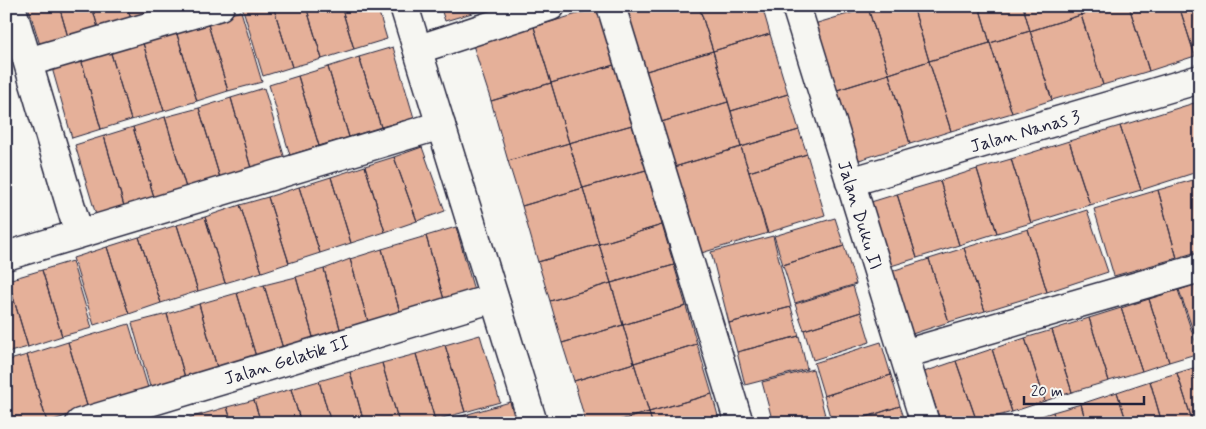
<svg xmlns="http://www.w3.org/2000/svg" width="1206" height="429" font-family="Mynerve,sans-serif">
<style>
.building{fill:#e5b099;stroke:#22223b}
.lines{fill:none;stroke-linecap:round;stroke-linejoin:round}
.minor-casing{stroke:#22223b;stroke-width:31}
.minor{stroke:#f6f6f2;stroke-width:28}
.labels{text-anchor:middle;stroke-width:5;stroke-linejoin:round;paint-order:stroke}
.street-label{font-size:18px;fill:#22223b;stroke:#f6f6f2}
</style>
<rect width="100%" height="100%" fill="#f6f6f2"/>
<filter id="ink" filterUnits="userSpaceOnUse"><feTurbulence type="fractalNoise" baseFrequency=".02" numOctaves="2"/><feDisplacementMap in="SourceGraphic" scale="10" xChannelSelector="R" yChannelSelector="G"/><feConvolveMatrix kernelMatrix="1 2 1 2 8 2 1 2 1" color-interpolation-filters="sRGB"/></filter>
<g filter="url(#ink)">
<path class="building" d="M28,6h31l9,31 -28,8z
M59,6h33l6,22 -30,9z
M92,6h35l4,13 -33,9z
M127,6h36l1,3 -33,10z
M242,6h31l19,61 -29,9z
M273,6h33l16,53 -30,8z
M306,6h35l13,43 -32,10z
M341,6h36l10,33 -33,10z
M440,6h56l-51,15z
M624,6h75l14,45 -70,21z
M699,6h63l8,28 -57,17z
M874,6h39l16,55 -40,13 -21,-66z
M913,6h66l11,37 -61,18z
M979,6h44l7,25 -40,12z
M1023,6h55l3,9 -51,16z
M1078,6h31l-28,9z
M1109,6h20l20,65 -46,14 -22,-70z
M1129,6h50l16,50 -46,15z
M1179,6h21v49l-5,1z
M597,8l17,57 -63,18 -17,-56z
M868,8l21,66 -55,17 -20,-67z
M241,11l21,71 -34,9 -21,-70z
M1081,15l22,70 -51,15 -22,-69z
M207,21l21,70 -31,10 -21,-70z
M534,27l17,56 -60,18 -18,-56z
M176,31l21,70 -33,10 -22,-71z
M1030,31l22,69 -40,13 -22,-70z
M770,34l18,60 -57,17 -18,-60z
M142,40l22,71 -33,9 -21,-70z
M990,43l22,70 -61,18 -22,-70z
M393,47l21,71 -33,9 -22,-70z
M110,50l21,70 -30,9 -20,-70z
M713,51l15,51 -70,21 -15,-51z
M359,57l22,70 -32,10 -21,-70z
M81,59l20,70 -29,9 -20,-70z
M929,61l22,70 -41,13 -21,-70z
M614,65l18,60 -63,18 -18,-60z
M328,67l21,70 -30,9 -21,-70z
M889,74l21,70 -54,17 -22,-70z
M298,76l21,70 -29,9 -21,-70z
M551,83l18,60 -61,18 -17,-60z
M264,88l21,71 -34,9 -20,-70z
M788,94l11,36 -58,17 -10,-36z
M231,98l20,70 -31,10 -21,-70z
M1200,101v22l-6,-20z
M728,102l13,45 -70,21 -13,-45z
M1194,103l6,20v48l-59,19 -21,-64z
M199,108l21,70 -34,10 -21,-71z
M165,117l21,71 -32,9 -21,-70z
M632,125l14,45 -63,18 -14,-45z
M1120,126l21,64 -51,15 -21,-64z
M133,127l21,70 -30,9 -20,-70z
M799,130l8,24 -58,18 -8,-25z
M104,136l20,70 -28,9 -21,-70z
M1069,141l21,64 -59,18 -20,-64z
M569,143l14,45 -61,18 -14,-45z
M422,147l23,64 -28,10 -23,-64z
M741,147l27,86 -70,21 -27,-86z
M807,154l18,61 -58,18 -18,-61z
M394,157l23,64 -32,11 -20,-66z
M1011,159l20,64 -34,10 -20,-64z
M365,166l20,66 -34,11 -20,-66z
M977,169l20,64 -38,12 -19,-64z
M646,170l16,55 -63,19 -16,-56z
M331,177l20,66 -31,10 -21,-66z
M1200,178v73l-23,7 -19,-68z
M940,181l19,64 -42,13 -20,-64z
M299,187l21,66 -31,10 -21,-66z
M583,188l16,56 -61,18 -16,-56z
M1158,190l19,68 -63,18 -20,-67z
M897,194l20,64 -26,8 -20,-64z
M268,197l21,66 -27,9 -22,-67z
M240,205l22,67 -37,11 -20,-66z
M1087,210l21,62 -61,20 -19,-63z
M205,217l20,66 -27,8 -21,-66z
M835,218l9,28 -61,19 -9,-29z
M177,225l21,66 -37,12 -22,-66z
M662,225l12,40 -63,18 -12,-39z
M456,227l19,67 -30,9 -19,-67z
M1028,229l19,63 -62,19 -21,-63z
M426,236l19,67 -44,13 -19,-67z
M773,236l18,71 -62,16 -18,-71z
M139,237l22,66 -32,11 -22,-67z
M599,244l12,39 -61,18 -12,-39z
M844,246l12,38 -61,19 -12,-38z
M107,247l22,67 -35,11 -21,-67z
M964,248l21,63 -36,11 -20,-63z
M382,249l19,67 -32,9 -19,-66z
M350,259l19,66 -27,11 -18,-67z
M929,259l20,63 -37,12 -20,-63z
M72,261l20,67 -30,8 -20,-66z
M674,265l12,41 -63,19 -12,-42z
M324,269l18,67 -27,8 -19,-67z
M42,270l20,66 -34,11 -20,-67z
M296,277l19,67 -31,8 -20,-67z
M6,280h2l20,67 -22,6z
M611,283l12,42 -61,18 -12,-42z
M1200,283v67l-21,-60z
M264,285l20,67 -27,8 -20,-67z
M853,286l8,26 -57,18 -9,-26z
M1178,290l21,63 -30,9 -20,-63z
M237,293l20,67 -39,11 -19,-67z
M1149,299l20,63 -27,9 -21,-63z
M199,304l19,67 -32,10 -19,-67z
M686,306l11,38 -63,19 -11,-38z
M791,307l8,29 -62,16 -8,-29z
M1121,308l21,63 -33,10 -20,-63z
M861,312l9,30 -57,18 -9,-30z
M167,314l19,67 -35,9 -19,-67z
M1089,318l20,63 -37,11 -20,-62z
M129,324l20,67 -61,18 -20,-67z
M623,325l11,38 -60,18 -12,-38z
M1052,330l20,62 -27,9 -20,-63z
M480,335l20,67 -35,10 -20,-67z
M799,336l8,33 -62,16 -8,-33z
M1025,338l20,63 -33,11 -20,-63z
M68,342l20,67 -41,13 -20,-67z
M881,342l10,33 -67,21 -10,-33z
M697,344l15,50 -63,18 -15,-49z
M445,345l20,67 -30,8 -19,-66z
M992,349l20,63 -35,10 -21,-61z
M416,354l19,66 -8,3h-28l-17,-60z
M27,355l20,67 -4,1h-31l-6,-19v-43z
M956,361l21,61 -1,1h-35l-17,-51z
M382,363l17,60h-35l-14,-51z
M634,363l15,49 -38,11h-25l-12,-42z
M1200,366v57h-7l-16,-50z
M813,369l14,54h-54l-11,-41z
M350,372l14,51h-33l-12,-42z
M1177,373l16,50h-31l-12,-42z
M891,375l9,31 -52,17h-16l-8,-27z
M319,381l12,42h-30l-10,-34z
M1150,381l12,42h-35l-10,-31z
M291,389l10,34h-40l-7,-23z
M1117,392l10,31h-41l-5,-19z
M712,394l8,29h-68l-3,-11z
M254,400l7,23h-29l-5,-16z
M510,402l6,21h-46l-2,-9z
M1081,404l5,19h-30l-3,-11z
M900,406l6,17h-58z
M227,407l5,16h-42l-1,-5z
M649,412l3,11h-41z
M1053,412l3,11h-35z
M468,414l2,9h-30z"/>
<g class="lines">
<g class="minor-casing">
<path id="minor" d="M11,6l68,228
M404,6l129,417
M611,6l128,417
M796,6l129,417
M419,49l132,-43
M28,62l192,-56
M850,182l350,-103
M6,256l435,-131
M904,354l296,-86
M80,423l414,-125"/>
</g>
<use href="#minor" class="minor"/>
</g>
</g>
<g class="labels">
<g class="street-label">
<text transform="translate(1025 131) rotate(-16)" y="6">Jalan Nanas 3</text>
<text transform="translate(860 215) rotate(73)" y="6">Jalan Duku II</text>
<text transform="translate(287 360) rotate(-17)" y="6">Jalan Gelatik II</text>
</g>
</g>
<rect width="1206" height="429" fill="none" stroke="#f6f6f2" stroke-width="25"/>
<rect x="12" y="12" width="1181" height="404" fill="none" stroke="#22223b" stroke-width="2" filter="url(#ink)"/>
<path d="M1024 396v8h120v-8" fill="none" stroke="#22223b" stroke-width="2.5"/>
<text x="1031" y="396" font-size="15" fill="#22223b" stroke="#f6f6f2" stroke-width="4" paint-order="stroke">20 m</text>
</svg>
